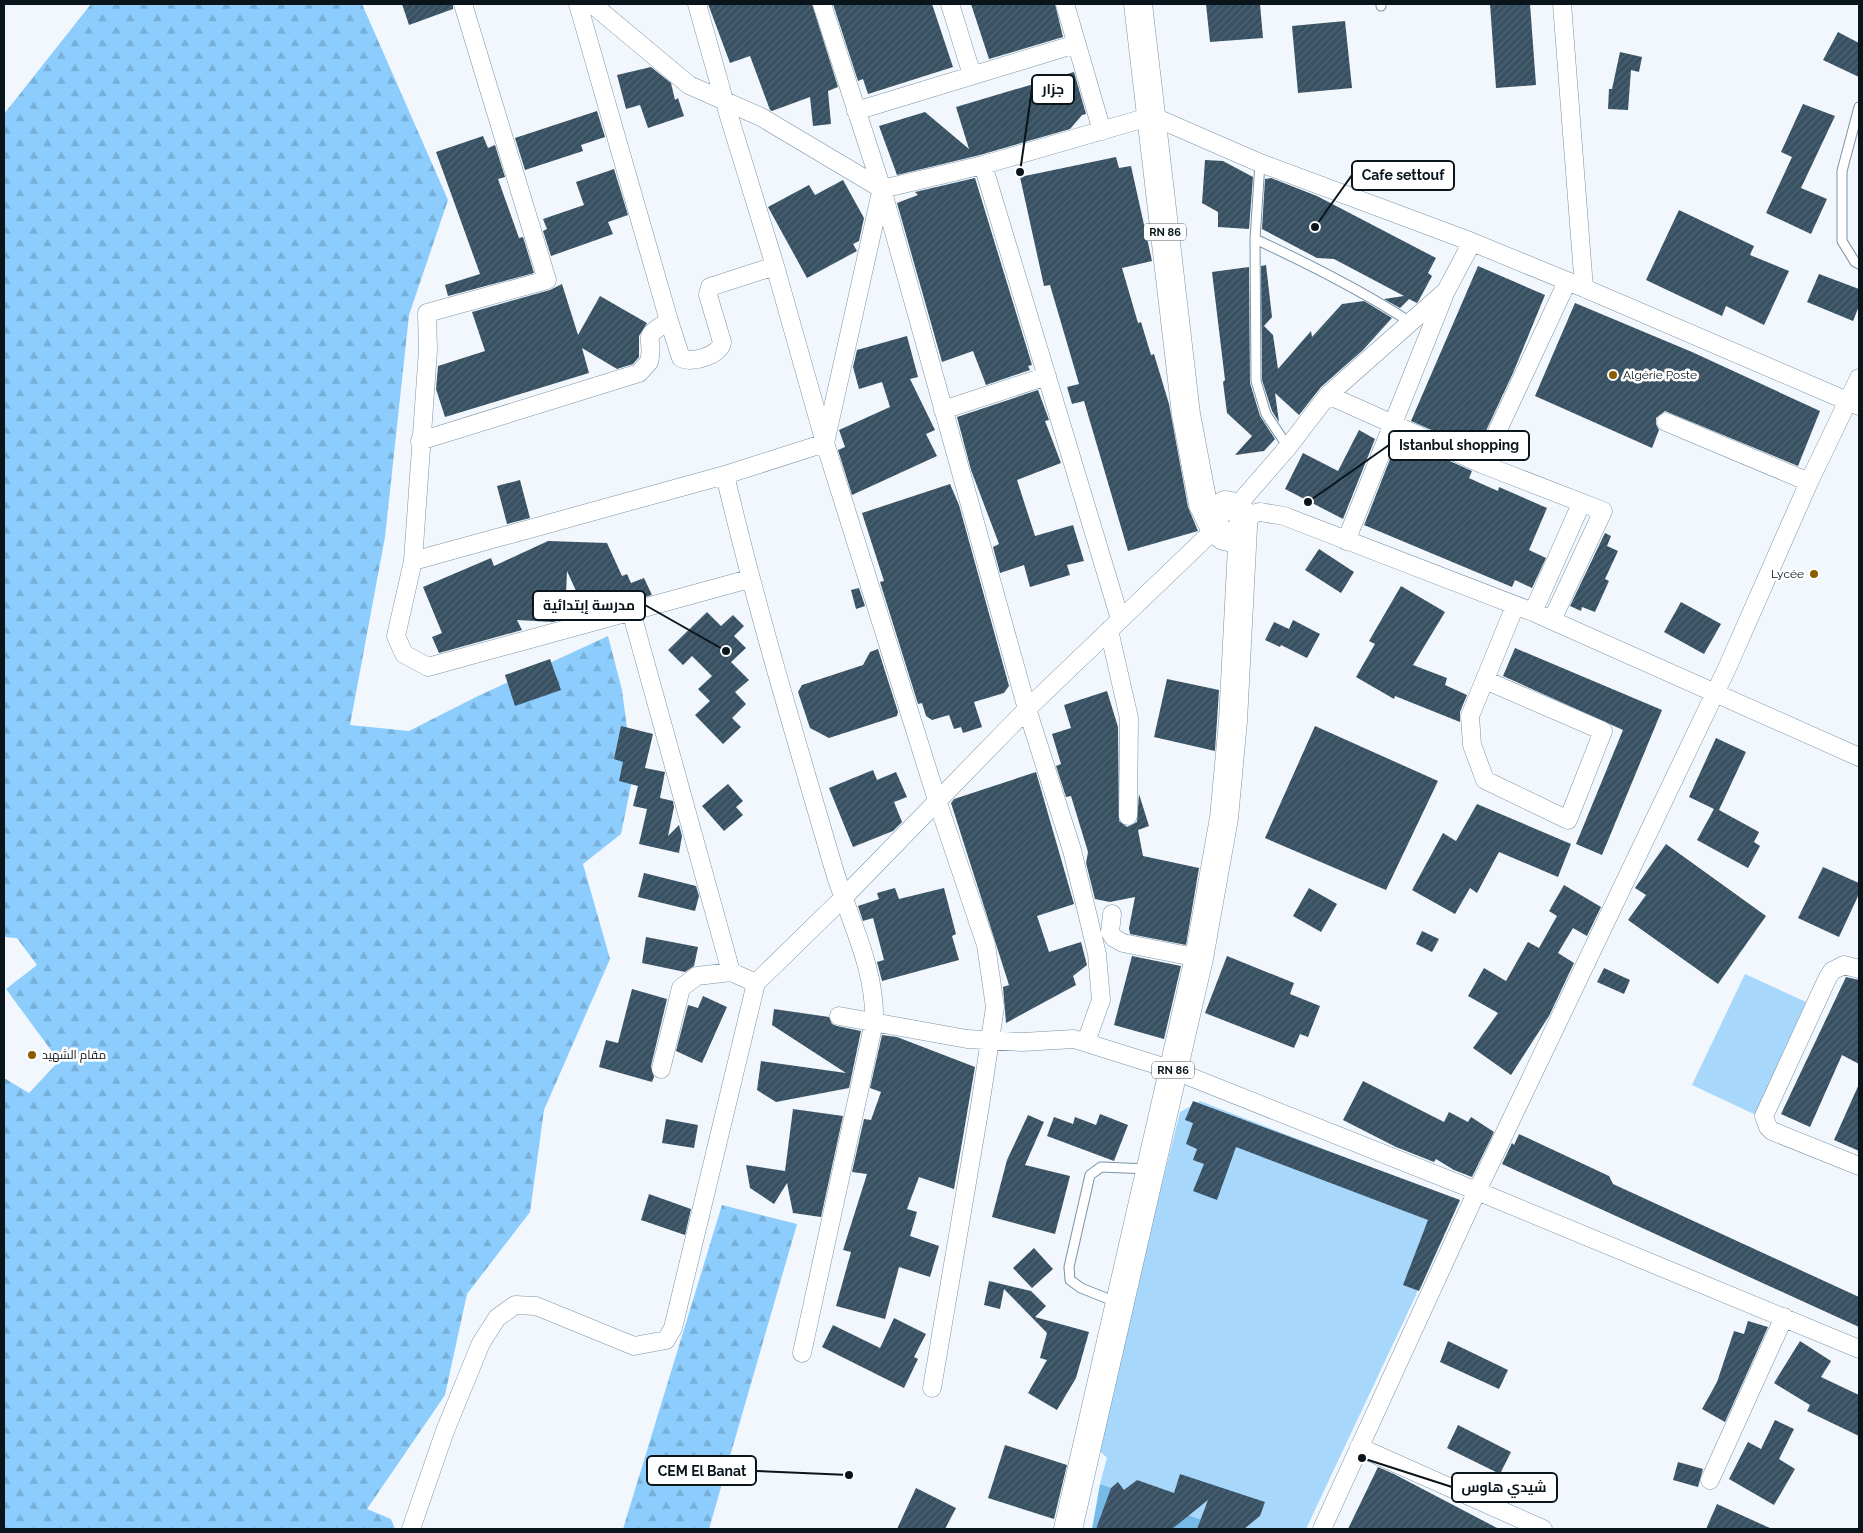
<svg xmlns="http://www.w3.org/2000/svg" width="1863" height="1533" font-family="Raleway,Cairo,sans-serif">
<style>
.green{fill:#a7d7fb}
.forest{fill:url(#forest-firs)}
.water{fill:#77b9e7}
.building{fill:url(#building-hatch)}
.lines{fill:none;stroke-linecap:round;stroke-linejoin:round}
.service-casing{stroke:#7994a8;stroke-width:11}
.minor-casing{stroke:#7994a8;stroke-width:19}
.primary-casing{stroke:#7994a8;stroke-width:29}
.service{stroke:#fff;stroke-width:9}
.minor{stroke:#fff;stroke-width:18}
.primary{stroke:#fff;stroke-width:28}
.poi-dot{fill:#8a5d00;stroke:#fff;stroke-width:2}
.labels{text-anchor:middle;stroke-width:5;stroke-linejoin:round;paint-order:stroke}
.shield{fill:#fff;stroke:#535a5f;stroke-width:1}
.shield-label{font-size:11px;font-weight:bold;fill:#09141b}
.poi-label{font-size:12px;fill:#09141b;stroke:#fff;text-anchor:start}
.leader{fill:none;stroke:#09141b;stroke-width:2}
.callout-dot{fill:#09141b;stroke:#fff;stroke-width:2}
.callout{fill:#fff;stroke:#09141b;stroke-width:2}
.callout-label{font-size:14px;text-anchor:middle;font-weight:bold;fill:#09141b}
</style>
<defs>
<pattern id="forest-firs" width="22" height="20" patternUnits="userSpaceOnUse" patternTransform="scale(1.25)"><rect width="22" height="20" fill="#8ccdfd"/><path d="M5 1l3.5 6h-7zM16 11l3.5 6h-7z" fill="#77afd8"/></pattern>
<pattern id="building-hatch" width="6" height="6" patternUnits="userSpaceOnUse" patternTransform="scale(1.25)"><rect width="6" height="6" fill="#375062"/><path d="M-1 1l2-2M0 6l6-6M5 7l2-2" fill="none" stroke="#506574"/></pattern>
</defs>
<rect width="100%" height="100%" fill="#f1f7fc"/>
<path class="green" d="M1745,974l61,28 -50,113 -64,-30z
M1200,1101l245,95 -29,99 -110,234h-78l-128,-45 7,-26 -11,-11 84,-335z"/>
<path class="forest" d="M91,4h271l86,196 -39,115 -24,222 -35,188 59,6 67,-34 132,-61 14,54 11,85 -12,59 -38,30 27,95 -66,151 -14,102 -63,82 -22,101 -78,114 24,10 4,10h-391v-451l25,15 30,-32 -53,-72 31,-24 -20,-27 -13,-1v-823z
M722,1205l75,19 -88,305h-86z"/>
<path class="water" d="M1100,1484l128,45h-136z"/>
<path class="building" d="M402,4h51v5l-44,16z
M708,4h104l26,83 -10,4 3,33 -18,2 -3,-29 -38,14 -2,-1 -20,-54 -20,7z
M833,4h99l21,63 -85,27 -5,-15 -5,2z
M971,4h84l8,33 -74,22z
M1206,4h54l3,34 -53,4z
M1490,4h40l6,81 -40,3z
M1345,21l7,67 -54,5 -6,-67z
M1838,32l21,11v34l-36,-17z
M1620,52l22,5 -3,15 -8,-2 -3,40 -20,-1 1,-20h3z
M651,67l20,16 4,17 3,-2 6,18 -36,12 -8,-23 -14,4 -9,-34z
M1074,72l12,42 -4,1 -12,14 -90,26 -83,20 -18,-49 46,-14 44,37 -13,-42z
M1803,104l32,12 -34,72 26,11 -16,35 -45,-21 26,-56 -11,-5z
M597,111l8,26 -24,8 2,6 -58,19 -10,-32z
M483,136l5,12 7,-3 10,32 -7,2 21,59 4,-1 11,36 -86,23 -3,-11 35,-11 -44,-122z
M1116,157l3,11 12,-2 21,95 -30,7 16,55 3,-1 10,33 3,-1 15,50 19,103 10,24 -70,20 -44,-150 -12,3 -5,-17 12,-3 -29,-99 -6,1 -24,-109z
M1205,160l18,1 30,16 -4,52 -31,-2v-15l-16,-9z
M614,169l14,46 -20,7 5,12 -62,22 -8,-25 4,-2 -4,-10 41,-14 -8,-23z
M975,178l57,187 -4,1 2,4 -44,15 -13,-34 -31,11 -45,-159 21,-8 -3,-3z
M1271,178l46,18 119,62 -8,15 4,3 -13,24 -2,3 -8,-4 -9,9 -16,-9 20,-3 -70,-37 -17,-1 -55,-29 3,-50z
M843,180l21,38 -5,23 -6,3 4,7 -50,27 -39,-71 41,-22 6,10z
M1679,210l75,36 -4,9 39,16 -25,54 -38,-19 -4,10 -76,-36z
M1266,265l6,52 -8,9 9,9 5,34 33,-38 1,6 30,-33 22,-3 28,17 -29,32 -42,37 -22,28 -24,-22 4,29 -7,-11 -10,-31 -1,-114z
M1478,266l67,29 -32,78 -36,77 -66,-29z
M1249,267l1,116 10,33 15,23 -11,12 -29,4 17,-19 -25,-23 -4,-31 2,-2 -13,-108z
M1819,274l40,15v17l-6,15 -46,-19z
M562,284l16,51 22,-39 47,27 -8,13v21l-6,7 -16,5 -35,-21 7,25 -144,44 -9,-28 2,-23 47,-15 -13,-39 78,-22z
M1575,303l117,49 128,59 -22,55 -133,-55 -9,7v6l3,6 -7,18 -117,-52z
M907,336l11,41 -8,2 25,51 -9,4 11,22 -85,39 -14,-45 7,-3 -6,-17 51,-23 -8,-25 -23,7 -6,-22 4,-17z
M1038,390l11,30 -4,1 16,42 -44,17 18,56 38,-11 11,36 -17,4 3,10 -40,12 -6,-22 -24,8 -7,-26 6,-3 -28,-74 -14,-53z
M1359,430l16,9 -32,80 -58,-30 18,-36 35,18z
M1412,444l60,27 -3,7 13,6 16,7 1,-4 48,21 -18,42 17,8 -14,30 -17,-8 -3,7 -148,-62 -1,3 31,-79 13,6z
M520,480l10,38 -23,6 -10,-38z
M950,484l9,21 50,181 -5,7 -30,9 8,25 -19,6 -2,-6 -7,2 -5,-14 -17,5 -6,-4 -4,-13 -4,1 -38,-122 4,-1 -22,-68z
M1605,533l6,3 -4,10 11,5 -13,28 4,2 -14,31 -13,-5 -1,4 -11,-5z
M548,541l59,2 15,33 5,-2 4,9 13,-5 8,17 -66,18 -19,-42 -2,48 -12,3 -36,-2 5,10 -83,23 -7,-16 10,-4 -19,-46 68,-29 3,8z
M1319,549l35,23 -13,21 -36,-23z
M1401,586l44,26 -32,53 34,13 -2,7 22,10 -7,17v10l-65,-26 -1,3 -38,-22 19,-33 -6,-3z
M859,588l6,18 -9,3 -5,-19z
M1681,602l40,22 -17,30 -40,-22z
M707,612l14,14 12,-11 11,11 -10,10 12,12 -15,14 18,18 -14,12 11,12 -14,14 9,9 -18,17 -28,-29 15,-14 -12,-12 14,-13 -20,-20 -9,9 -15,-15z
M1293,620l27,14 -13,24 -26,-13 -1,2 -15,-7 9,-18 15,7z
M1515,648l147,62 -60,145 -26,-11 47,-114 -120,-54z
M878,649l20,63 -1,4 -68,22 -19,-10 -12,-36 4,-7 61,-20 7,-13z
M550,659l11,31 -46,16 -10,-31z
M1167,679l52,11 -4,61 -61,-14z
M1107,691l11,36 1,94 8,6 10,-5 2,-28 10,32 -11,4 5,26 56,12 -13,77 -56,-11 -1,-6 6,-31 -25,5 -15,-3 -9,-36 2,-11 -17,-56 -5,1 -10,-31 5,-2 -9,-30 19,-6 -7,-23z
M621,726l32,8 -8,34 20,4 -5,26 13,3 1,6 -6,29 11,-11 3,11 -3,17 -40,-9 8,-35 -14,-3 5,-20 -19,-5 4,-19 -9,-3z
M1315,726l123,55 -52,109 -121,-52z
M1716,738l30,14 -27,58 40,22 -5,10 6,4 -12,22 -51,-28 17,-31 -25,-12z
M873,770l4,10 19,-8 11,25 -13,5 8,20 -9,9 -40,16 -24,-59z
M1036,772l38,132 -37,12 12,36 32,-10 6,23 -14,11 3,9 -70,38 -3,-36 6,-2 -58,-182 3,-4z
M728,784l15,17 -7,6 7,8 -19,16 -22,-25z
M1477,804l94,40 -13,33 -59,-25 -22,41 -7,-5 -15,26 -43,-24 31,-57 13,8z
M1666,844l100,72 -48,68 -90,-64 18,-25 -11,-7z
M1823,867l36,16v11l-20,43 -41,-19z
M644,873l52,13 3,10 -4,15 -57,-14z
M1564,885l37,22 -14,29 -14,-8 -15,25 16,10 -25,53 -38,59 -38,-27 25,-35 -30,-17 16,-28 22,13 22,-39 11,6 18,-32 -8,-5z
M895,888l4,11 45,-11 12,46 -4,2 7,24 -77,21 -5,-19 7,-2 -11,-42 -10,3 -5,-15 21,-7 -2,-6z
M1309,888l28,16 -16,28 -28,-16z
M1422,931l17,8 -7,13 -16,-8z
M646,937l52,10 -4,19 -9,6 -43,-9z
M1132,956l49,10 -17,73 -50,-14z
M1227,956l67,27 -4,11 30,12 -12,31 -8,-3 -6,14 -89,-35z
M1604,968l26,12 -6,14 -27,-12z
M1846,977l13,3v84l-17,-9 -32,72 -29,-13z
M632,989l35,10 -16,67 3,11 -2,5 -53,-15 7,-27 12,3z
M703,996l24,11 -25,56 -26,-12 12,-46 10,3z
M774,1009l55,8 3,7 5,2 24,5 -12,57 -73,14 -19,-12 4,-29 85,12 -74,-48z
M882,1035l15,2 78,30 -21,122 -35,-12 -12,32 10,3 -7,24 29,10 -9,31 -31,-10 -14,52 -49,-13 15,-54 -8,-2 24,-76 -15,-2 12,-53 7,1 10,-28 -11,-4z
M1363,1081l81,41 5,-10 19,10 3,-5 23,15 -22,45 -18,-7 -18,-11 -2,3 -38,-15 -53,-27z
M1859,1084v67l-25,-11z
M1193,1101l267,99 -41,91 -16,-6 25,-65 -192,-73 -19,53 -24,-9 11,-27 -11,-4 4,-11 -11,-5 7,-21 -8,-3z
M793,1109l50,7 -22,101 -28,-4 -6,-30 -13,21 -24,-16 -4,-23 39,6z
M1100,1114l28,11 -14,36 -67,-25 7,-19 19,7 2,-7 21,8z
M1028,1115l16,7 -19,43 45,11 -15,58 -63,-17 15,-57z
M666,1119l32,6 -4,23 -32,-5z
M1519,1134l90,42 4,8 246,113v30l-357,-163 10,-21 2,2z
M649,1194l42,15 -6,26 -44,-15z
M1034,1248l19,21 -21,19 -19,-20z
M989,1281l42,10 15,15 -11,11 54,15 -13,46 -19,32 -29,-17 19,-33 -7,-2 7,-25 -43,-44 -4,20 -16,-4z
M894,1318l32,16 -12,23 4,2 -14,29 -82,-41 11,-22 47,23z
M1748,1321l20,6 -43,95 -23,-13 15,-27 17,-51 10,3z
M1448,1341l60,29 -9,19 -59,-27z
M1800,1341l31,20 -10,16 38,18v41l-52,-25 3,-6 -36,-22z
M1775,1420l19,9 -15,30 16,10 -21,36 -45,-26 19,-37 13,7z
M1458,1425l53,27 -11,22 -53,-26z
M1005,1445l62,20 -13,54 -66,-21z
M1678,1462l25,7 -5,18 -25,-7z
M1378,1467l16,7 105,55h-151z
M1180,1474l85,28 -5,14 -16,13h-47l11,-29 -36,29h-76l15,-41 7,-6 6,8 13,-10 37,13z
M916,1488l40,20 -11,21h-48z
M1717,1504l55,25h-66z"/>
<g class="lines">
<g class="service-casing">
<path id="service" d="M1381,4v2
M1859,107l-17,64v70l13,21 4,2
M1260,163l-5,76 1,142 10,33 22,33
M1255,239c54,25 106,51 155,83
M1116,1302l-35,-14 -11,-8 -1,-13 21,-92 11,-8 47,2"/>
</g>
<g class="minor-casing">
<path id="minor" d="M463,4l84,276 -120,33 1,37 -15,211 -17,75 8,18 24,13 321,-88
M578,4l91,317 12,37c11,6 40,-3 41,-16l-14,-47 2,-8 65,-21
M592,4l97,81 72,32 121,72 101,-24 169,-49 108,47 212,79 112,46 275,118
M697,4l27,96 51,166 50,177 112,357 49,145 9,62 -15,99 -48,282
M822,4l60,185 145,520 45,141 25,104 4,46 -15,42
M950,4l22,71
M1065,4l37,127
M1562,4l22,284
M856,111l220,-67
M983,165l137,454
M1328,395l154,69 121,47 -51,109
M943,410l104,-34
M1666,422l143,60
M420,441l219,-68 10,-11c7,-26 -12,-22 20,-41
M1482,464l85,-182
M725,475c31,132 70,261 108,391 15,52 43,101 41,156l-72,331
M1236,507l52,-60 40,-52 118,-104 26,-49
M1244,516l16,-4 24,4 249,96 326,145
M1346,541l98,-245
M413,561l312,-86 100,-32 56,-251
M631,611l100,361 25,11
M1533,612l48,-108
M1109,630l20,88 -1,98
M1485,680l118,51 -35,89 -83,-40 -13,-35 -2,-29 45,-110
M1112,914l-2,18 4,6 9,5 76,15
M1859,969l-15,-4 -12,6 -4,6 -64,139 4,11 4,4 87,35
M839,1016l128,23 55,3 52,-3 99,31 304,121 382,158
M661,1069l20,-81 16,-12 34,-4
M1359,1447l184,82
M1710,1480l74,-163
M411,1529l34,-98 36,-88 16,-25 18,-13 21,1 98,40 32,-6 7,-12 83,-345 86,-84 185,-190 188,-180
M1322,1529l155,-338 251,-525 81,-184 50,-104"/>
</g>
<g class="primary-casing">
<path id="primary" d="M1138,4l48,410 17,90 12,25 9,7 5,1 11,-5 3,-5 1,-11 -8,-9 -11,-2 -11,10 -1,10
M1068,1529l131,-571 25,-140 9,-97 10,-194"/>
</g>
<use href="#service" class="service"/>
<use href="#minor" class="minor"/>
<use href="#primary" class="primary"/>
</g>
<g class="poi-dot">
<circle cx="1613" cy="375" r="5"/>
<circle cx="1814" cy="574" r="5"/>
<circle cx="32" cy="1055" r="5"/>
</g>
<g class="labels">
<g class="shield">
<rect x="1144" y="223.5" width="42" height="17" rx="4"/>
<rect x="1152" y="1061.5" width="42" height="17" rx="4"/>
</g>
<g class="shield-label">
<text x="1165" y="236">RN 86</text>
<text x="1173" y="1074">RN 86</text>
</g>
<g class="poi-label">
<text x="1623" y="379">Algérie Poste</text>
<text x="1804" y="578" text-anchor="end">Lycée</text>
<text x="42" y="1059">مقام الشهيد</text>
</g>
</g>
<path class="leader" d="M1020 172L1032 89M1315 227L1352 175M1308 502L1389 445M726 651L645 605M849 1475L756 1471M1362 1458L1452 1487"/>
<g class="callout-dot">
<circle cx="1020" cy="172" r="5"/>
<circle cx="1315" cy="227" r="5"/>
<circle cx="1308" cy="502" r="5"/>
<circle cx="726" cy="651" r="5"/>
<circle cx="849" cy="1475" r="5"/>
<circle cx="1362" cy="1458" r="5"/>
</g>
<g class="callout">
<rect x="1032" y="75" width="42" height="29" rx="5"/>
<rect x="1352" y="161" width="102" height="29" rx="5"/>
<rect x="1389" y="431" width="140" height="29" rx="5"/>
<rect x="533" y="591" width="112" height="29" rx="5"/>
<rect x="647" y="1456" width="109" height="29" rx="5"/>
<rect x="1452" y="1473" width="105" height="29" rx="5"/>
</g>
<g class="callout-label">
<text x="1053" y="94">جزار</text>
<text x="1403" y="180">Cafe settouf</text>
<text x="1459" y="450">Istanbul shopping</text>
<text x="589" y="610">مدرسة إبتدائية</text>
<text x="702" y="1476">CEM El Banat</text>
<text x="1504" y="1492">شيدي هاوس</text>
</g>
<rect width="1863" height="1533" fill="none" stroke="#09141b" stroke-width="10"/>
</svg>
